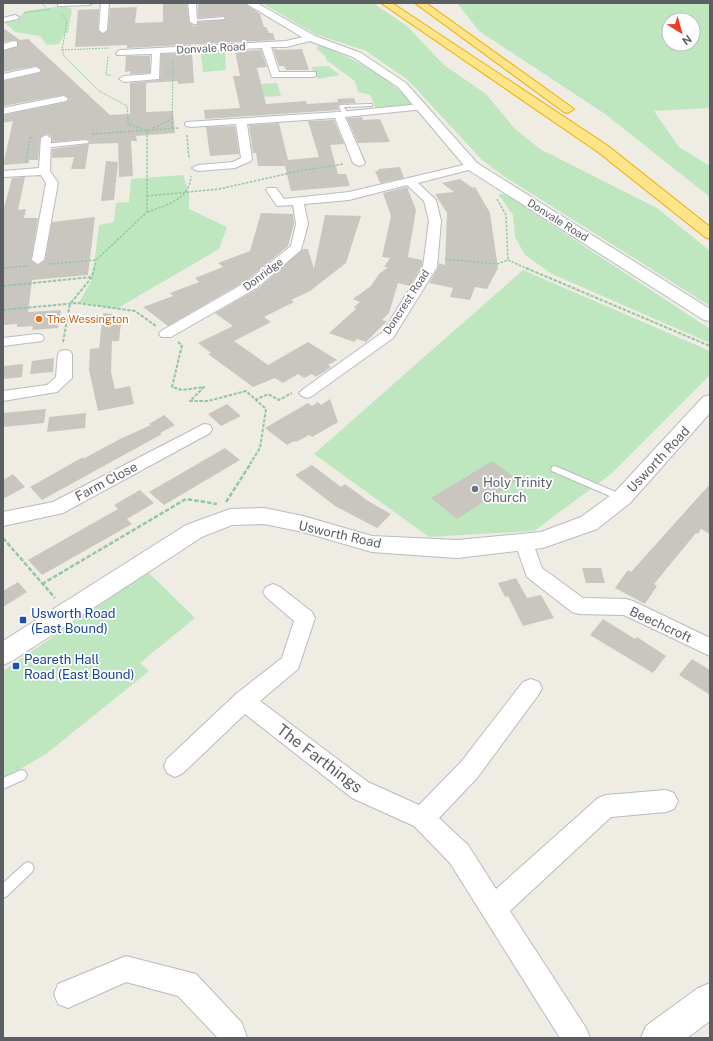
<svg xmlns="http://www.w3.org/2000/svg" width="713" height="1041" font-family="'Public Sans',sans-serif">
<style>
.green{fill:#bee7bf;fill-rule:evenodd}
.building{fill:#c9c6c0}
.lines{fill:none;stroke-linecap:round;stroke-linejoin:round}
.service-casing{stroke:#b8bbc0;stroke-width:2}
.minor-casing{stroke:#b8bbc0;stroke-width:2}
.tertiary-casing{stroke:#b8bbc0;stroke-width:2}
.motorway-casing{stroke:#f1ad00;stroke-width:2}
.path-far3{stroke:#95c6a5;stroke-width:1;stroke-dasharray:2 1;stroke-linecap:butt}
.path-far2{stroke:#95c6a5;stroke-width:1.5;stroke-dasharray:2.5 1.5;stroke-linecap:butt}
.path-far1{stroke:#95c6a5;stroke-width:2;stroke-dasharray:3.5 1.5;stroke-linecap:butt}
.path{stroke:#95c6a5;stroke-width:2.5;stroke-dasharray:4.5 2;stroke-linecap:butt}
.service{fill:#fff;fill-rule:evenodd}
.minor{fill:#fff;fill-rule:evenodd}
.tertiary{fill:#fff;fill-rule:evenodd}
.motorway{fill:#ffe589;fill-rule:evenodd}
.food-dot{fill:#e8710a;stroke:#fff;stroke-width:1.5}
.worship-dot{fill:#6b7280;stroke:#fff;stroke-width:1.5}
.transit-dot{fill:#1a4fb4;stroke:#fff;stroke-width:1.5}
.labels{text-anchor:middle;stroke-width:3.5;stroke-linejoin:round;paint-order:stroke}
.far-street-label{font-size:11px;fill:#5b5f64;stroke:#fff}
.far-food-label{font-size:11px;fill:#c56008;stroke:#fff;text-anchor:start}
.street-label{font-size:13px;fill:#5b5f64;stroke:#fff}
.worship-label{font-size:13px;fill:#5b616d;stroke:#fff;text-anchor:start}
.transit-label{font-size:13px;fill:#164399;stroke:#fff;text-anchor:start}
.near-street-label{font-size:16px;fill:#5b5f64;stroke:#fff}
</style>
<rect width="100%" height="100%" fill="#eeece3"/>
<path class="green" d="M262,3h111l34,23 37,39 42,29 29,35 25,20 117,59 53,43v55l-208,-131 -20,-15 -74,-80 -42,-29 -51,-17z
M457,3h253v105l-56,3 25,36 31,19v31l-105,-83 -126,-83zM669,20h24v24h-24z
M64,6l8,3 -4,24h-3l-6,11 -12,1 -7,-9 -25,-4 -11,-10 13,-2 8,-9z
M321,45c39,17 64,29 93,60l-38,4 -6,-14 -12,-3 -3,-11 -29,-21v-3l-10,-9z
M225,51l1,19 -23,2 -2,-19z
M328,66l12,9 -22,4 -7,-12z
M277,83l4,13 -19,1 -2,-13z
M183,175l6,18v16l38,18 -8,22 -103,60 -37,-7 13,-22 7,-55 15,-3 2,-19 13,-1 2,-23z
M498,194h7l205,135v14l-158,-69 -27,-19 -10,-18 -2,-22z
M523,270l187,81v24l-99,99 -77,57 -105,6 -115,-83z
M148,572l47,46 -55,45 9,8 -103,83 -43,25v-108z"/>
<path class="building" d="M187,3l2,19 5,4 4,-1v-3l28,-3 -2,-3 -26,2v-15h46l16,11 4,13h2l3,6h4l2,7 -148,8v-3l-52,2 3,-37 21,-1 -1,21 5,4 5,-4 2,-22 27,-1 -2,16 28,-1v-18z
M3,28l17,12 8,-1 82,76 20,-1v-31l30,-3 1,-26 31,-1 2,30 -16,1v-3l-32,2v29l27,-1 2,22 -39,3 1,5h-6l2,35 -14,1 -1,-34 -29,1 -4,25h-14l3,-12 -22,1v-9l36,-5 2,-3 -4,-2 -34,3v-5l-5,-3 -7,4 -2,22h-9v3l-26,2 10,-44 -10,2v-8l63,-13 4,-3 -7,-4 -60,11v-25l36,-8 3,-3 -6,-4 -33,6v-21l15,-5v-5l-4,-1 -11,2z
M273,48l5,2 24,-1 7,21h-23l-2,-4h-5z
M261,50l6,17 -10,1 9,36 40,-3 1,3 31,-2 -1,-3 17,-1 2,5 -16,1 -2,1 1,5 -134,9 -1,-9 36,-2 -7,-32h7l-5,-25z
M126,56h24v17l-20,1v-3l-5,1z
M362,117l1,3 17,-1 10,23 -32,1 -11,-25z
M334,120l10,24 -14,1 8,29h8l4,12 -59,5 -6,-25h-27l-2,-13h-3l-4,-28 30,-2 9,37 31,-3 -11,-36z
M235,126l4,28 -29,2 -4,-29z
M106,161l12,1 -4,38 -13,1z
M400,167l4,11 -24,5 -5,-12h4l-1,-2z
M25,177l-7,33 8,-1 -2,9h14l-7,42 6,5 8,-5 7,-38 43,-5 -7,58 -56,5 -4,32 33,-2 -3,18 -26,2 1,-4 -16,1v-3l-14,1v-114l9,-33z
M460,179l13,9 2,-1 15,26 8,55 -11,21 -12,-2 -5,13 -20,-3 3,-9 -24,-5 9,-15 1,-5 6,2 2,-52 -12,-19 19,-2 -12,-9z
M407,187l9,23 -8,47 14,3v6l-12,20 -12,-3 -9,30 -7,7 5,1 -21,21 -9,-3 -3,3 -25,-9 27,-24 -2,-2 6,-5 -7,-3 18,-13 8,-12 9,-7h-4l6,-9 -8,-1 9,-41 -8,-23z
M261,213l32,1 1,10 -6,22 -41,34 -79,46 -25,-19 30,-11 -3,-3 29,-11 -4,-4 28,-11 -5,-4 32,-12z
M325,215l36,1 -15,47 -36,28 -19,9 3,2 -30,15 7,5 -37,19 34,24 40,-23 29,18 -9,5 3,2 -15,10 -4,-3 -8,4 -6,-4 -15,9 -8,-5 -22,9 -45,-33 3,-1 -13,-10 35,-17 -18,-13 44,-25 44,-39h5l6,20z
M103,313l10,1v9l8,-1 -2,19h-7l-1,31 4,17 15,-3 4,18 -36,7 -9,-41 1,-21 9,-1z
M54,358l-1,14 -23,2 2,-13z
M23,364l-1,13 -19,2v-13z
M330,399l8,23 -26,15 -3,-2 -13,7 -2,-1 -7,4 -22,-17 43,-25 4,3 6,-4 3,3z
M227,404l14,12 -20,10 -13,-12z
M46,409l-2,14 -41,4v-14z
M86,413l-1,15 -38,4 2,-15z
M164,415l11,10 -15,8 2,1 -120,66 -12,-13 53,-30v2l37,-20 31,-14 -2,-1z
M225,448l15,12 -76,45 -15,-13z
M492,461l26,19 -61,39 -26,-21z
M312,465l29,22 4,-3 23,17 23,13 -14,14 -42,-22 -40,-31z
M13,474l12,13 -22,12v-19z
M710,484v50l-9,-5 -3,5 -2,-1 -42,51 3,2 -12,18 -30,-16 13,-18 3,2z
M140,490l14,13 -27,16 5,5 -90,51 -14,-15 90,-51 -4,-4z
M582,568h19l4,15h-19z
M516,578l11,20 14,-3 13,23 -31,8 -15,-30 -3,1 -7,-14z
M18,582l9,10 -24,15v-16z
M603,619l32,20 2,-2 29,19 -13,17 -63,-38z
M692,659l18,11v25l-31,-20z"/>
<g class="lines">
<g class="service-casing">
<path id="service" d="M224,17l1,2 -31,2 -2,-1z
M370,104h2v2l-28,1 4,7 -3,2 -3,-2 -3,-8 2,-1z
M86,140l3,2 -1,1 -44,5 -3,-2 3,-2z
M555,466l70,30 1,2 -4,3 -3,-1 -67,-29 -1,-2 1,-2z
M21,770l4,1 2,4 -2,4 -22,10v-11z
M28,862l4,2 2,4 -2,4 -25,24 -4,2v-15l21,-19z"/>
</g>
<g class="minor-casing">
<path id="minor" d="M58,3h35l-4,2 -28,1h-3z
M101,3h8l-2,27 -4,3 -4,-3z
M188,3h8l1,21h-3l-4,-2z
M15,15l4,2 -1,2 -15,3v-4z
M311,35l4,3 -1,2 -28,7h-15l8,25h37v4l-3,1h-41l-10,-29 -102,5 -1,26 -35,3 -5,-3 5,-3 27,-2 1,-20 -35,1 -1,-2 4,-3 166,-9z
M14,41l3,1v4l-14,4v-6z
M36,67l5,3 -2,2 -36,8v-6z
M63,96l3,1 2,2 -2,2 -63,13v-6z
M421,104l4,1 1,2 -1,2 -80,8 20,46 -2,2 -4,1 -6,-3 -18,-45 -88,6 5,35 -1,2 -16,7 -37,3 -6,-3 6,-3 35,-3 8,-4 -5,-34 -46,3 -4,-1 -1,-2 1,-2 153,-10z
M46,135l5,3 -1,33 8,12 -14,77 -6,4 -6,-4 14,-77 -5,-8 -38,2v-6l36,-3 2,-30z
M472,163l6,3 -2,2 -58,15 18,17 5,21 -4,46 -44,71 -81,58 -5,2 -5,-2 -3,-3 3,-3 81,-58 40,-65 6,-46 -5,-20 -17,-16 -58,15 -45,4 4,20 -7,26 -43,37 -87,50h-10l-2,-3 2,-3 87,-50 43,-35 5,-22 -3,-19 -16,1 -11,-16 2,-2h8l8,11 65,-7z
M37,334l5,1 2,3 -2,3 -39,5v-8z
M65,350l5,1 2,3v24l-15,14 -54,9v-10l44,-6 9,-8 2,-23 2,-3z
M204,424l6,1 2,4 -2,4 -147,80 -60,13v-14l50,-10z
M524,536l7,2 11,30 41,30 43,1 7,2 77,37v18l-86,-41 -45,-1 -7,-2 -45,-35 -12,-34 2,-5z
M273,584l7,3 32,25 3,6 -17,51 -38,32 108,81 51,23 42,-43 62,-80 8,-3 8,3 3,6 -3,6 -62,84 -38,40 29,27 28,44 102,-91 8,-3 60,-5 8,3 4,8 -4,8 -8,3 -55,5 -101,94 76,117 4,10h-30l-110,-175 -36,-37 -62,-28 -107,-84 -62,59 -8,4 -8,-4 -3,-7 3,-7 69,-65 46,-36 12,-37 -28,-24 -3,-5 3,-5z
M126,956l70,18 46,49 5,15h-29l-40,-42 -52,-14 -58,26 -10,-4 -4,-10 4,-10z"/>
</g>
<g class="tertiary-casing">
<path id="tertiary" d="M245,3h12l58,33 46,17 45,30 71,80 233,146v12l-6,-1 -237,-151 -69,-82 -45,-30 -46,-17z
M710,395v18l-80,90 -33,26 -54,19 -86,10 -85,-6 -69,-20 -39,-8 -32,1 -30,12 -190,124 -9,4v-24l183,-116 44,-16 34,-1 39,8 69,20 85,4 84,-8 40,-15 33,-24 89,-96z
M710,983v38l-23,17h-46l5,-12 52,-38z"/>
</g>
<g class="motorway-casing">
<path id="motorway" d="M381,3h11l216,143 102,81v12l-5,-2 -107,-85z
M415,3h11l148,106 -6,4 -4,-1z"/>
</g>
<path class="path-far3" d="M42,3l4,5
M24,13l26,-4
M62,15l5,6 -5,29 2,6 35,35 28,15 1,12
M62,50l47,-2
M108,57l-2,18h5
M166,72h7v-12
M172,118l1,-46"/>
<path class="path-far2" d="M128,117v7l19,6
M153,128l19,-9
M172,128v-11
M92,134l87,-6
M187,135l2,24
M26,162l4,-24h3
M147,196l72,-7 80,-18 45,-7
M497,199l9,16 2,45
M147,212c20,-7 42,-12 44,-36
M445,259l52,5 11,-4 20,9
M49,264l47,-4 51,-48v-82
M3,268l25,-2
M94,269l2,-8"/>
<path class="path-far1" d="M3,268h3
M526,268l184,78
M3,286l89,-9
M3,310l74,-7 58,8 21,15
M63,342l7,-38 22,-27 2,-9
M178,342l4,3 -10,42 10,3 22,-3 -14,14h18l38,-10 20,18 -6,39 -10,16
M255,400l13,-6 11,6 13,-7"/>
<path class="path" d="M226,502l25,-39
M3,538l52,60
M42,584l144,-85 31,5"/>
<use href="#service" class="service"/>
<use href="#minor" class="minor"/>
<use href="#tertiary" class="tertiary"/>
<use href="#motorway" class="motorway"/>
</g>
<circle class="food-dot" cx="39" cy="319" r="4"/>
<circle class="worship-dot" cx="475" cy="489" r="4"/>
<g class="transit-dot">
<rect x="19" y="616" width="8" height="8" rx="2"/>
<rect x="12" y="662" width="8" height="8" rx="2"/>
</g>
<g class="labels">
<g class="far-street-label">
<text transform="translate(211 48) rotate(-3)" y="4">Donvale Road</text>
<text transform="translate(558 220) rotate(32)" y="4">Donvale Road</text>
<text transform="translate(263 274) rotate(-37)" y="4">Donridge</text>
<text transform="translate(406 302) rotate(-57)" y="4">Doncrest Road</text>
</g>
<g class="far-food-label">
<text x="47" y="323">The Wessington</text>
</g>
<g class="street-label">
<text transform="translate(658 459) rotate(-47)" y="5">Usworth Road</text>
<text transform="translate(106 481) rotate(-28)" y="5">Farm Close</text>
<text transform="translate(340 534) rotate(13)" y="5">Usworth Road</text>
<text transform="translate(661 624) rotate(25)" y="5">Beechcroft</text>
</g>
<g class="worship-label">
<text x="483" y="487">Holy Trinity<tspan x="483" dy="15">Church</tspan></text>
</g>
<g class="transit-label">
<text x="31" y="618">Usworth Road<tspan x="31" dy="15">(East Bound)</tspan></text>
<text x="24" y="664">Peareth Hall<tspan x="24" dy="15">Road (East Bound)</tspan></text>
</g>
<g class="near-street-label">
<text transform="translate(320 758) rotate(37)" y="6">The Farthings</text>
</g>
</g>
<rect width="713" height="1041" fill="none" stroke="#5b5f64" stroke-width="8"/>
<g transform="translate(681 32) rotate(143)"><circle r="19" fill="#ffffff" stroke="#bdbfc1"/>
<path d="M0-3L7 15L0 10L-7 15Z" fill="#f13c26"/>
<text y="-6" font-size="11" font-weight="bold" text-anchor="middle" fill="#5b5f64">N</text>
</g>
</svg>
